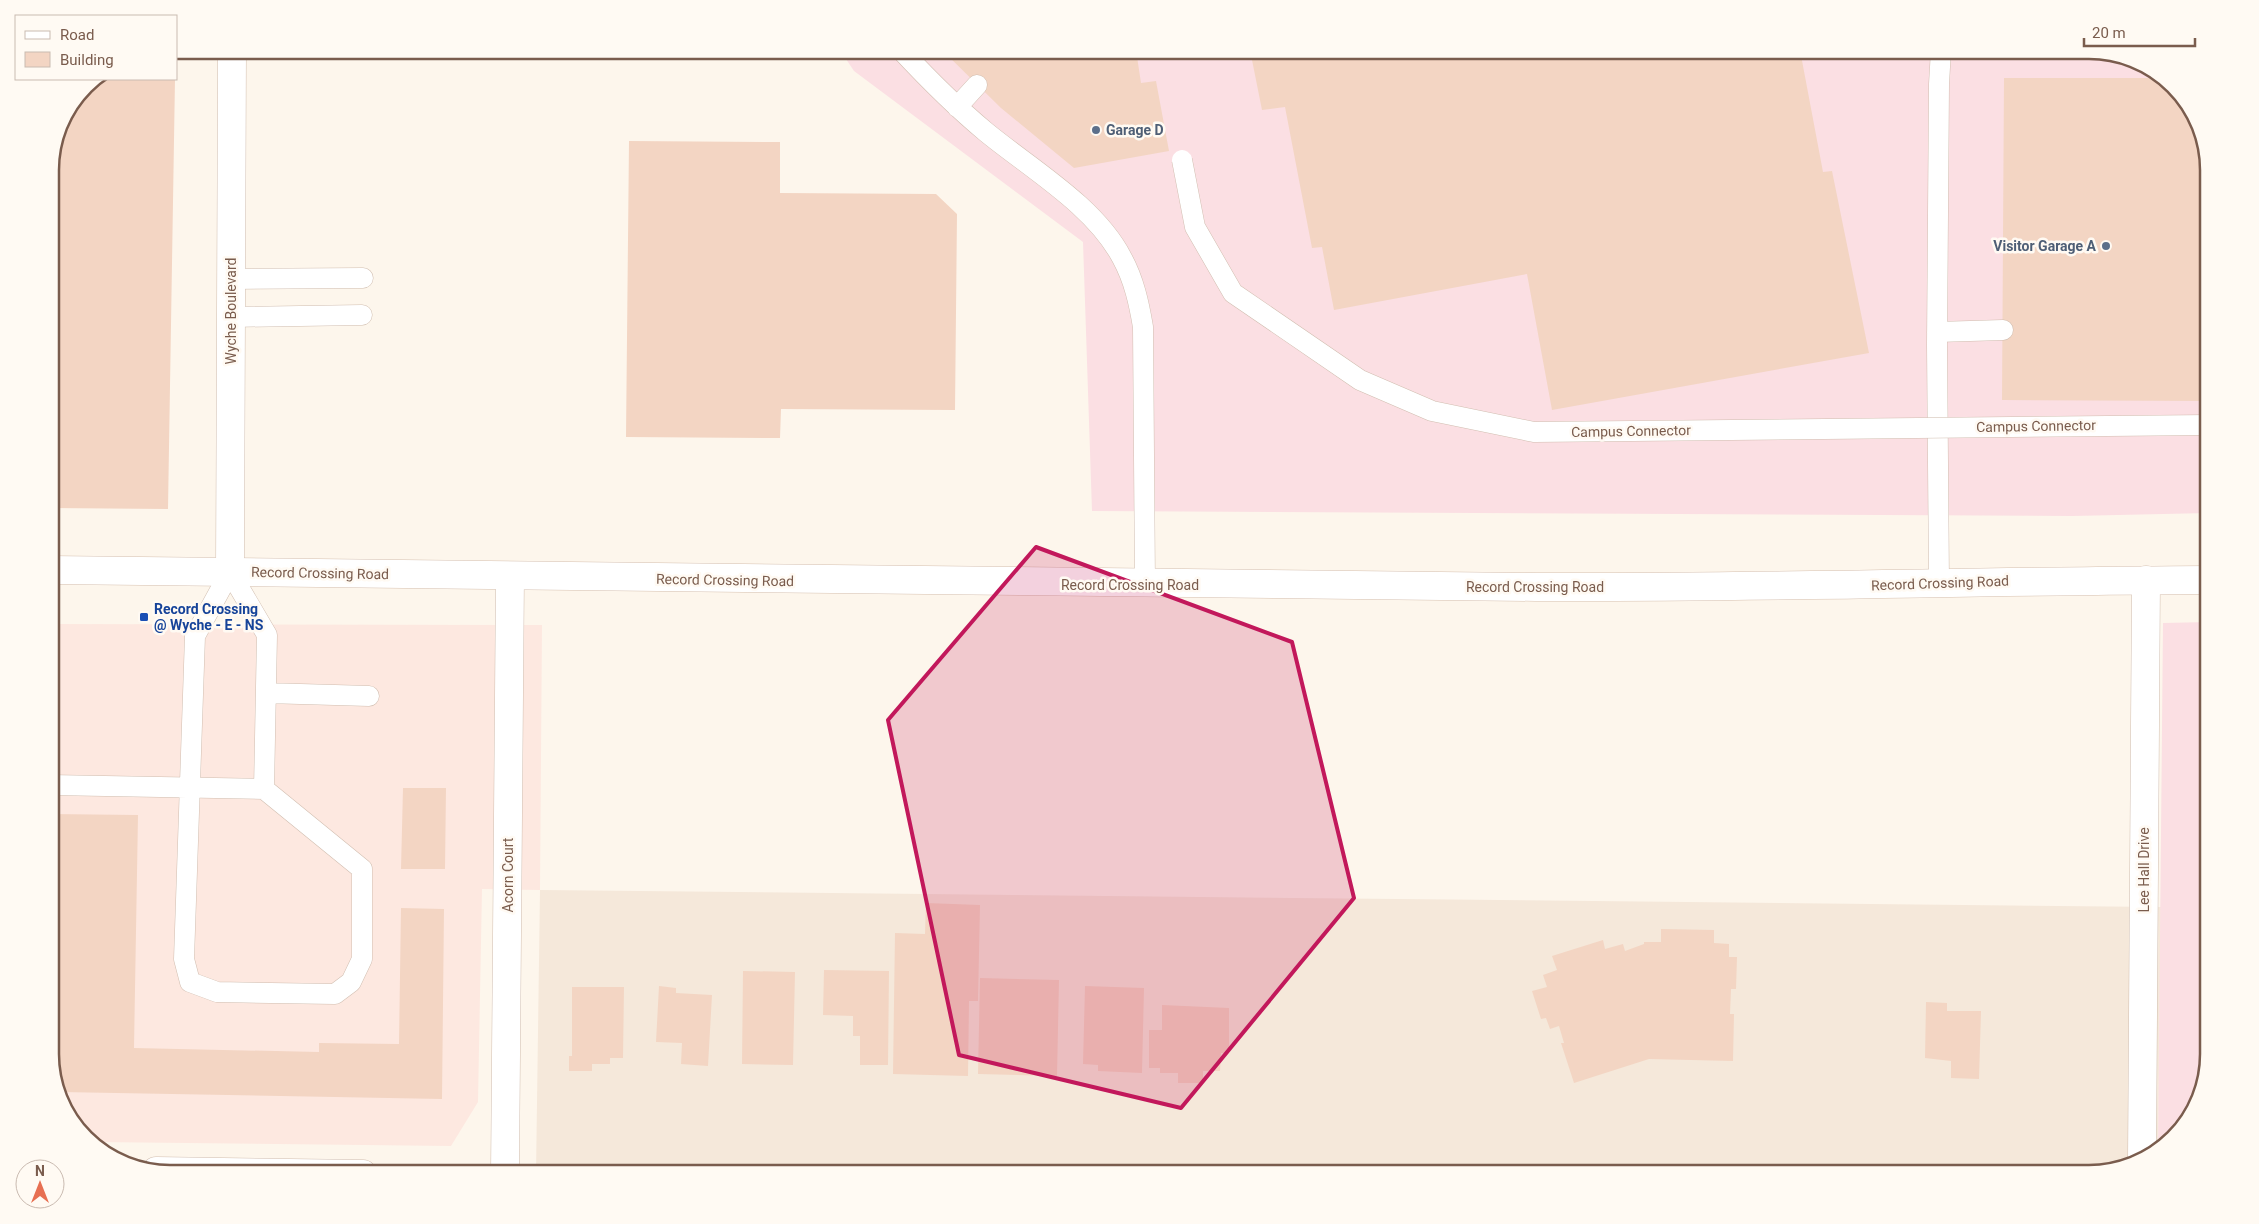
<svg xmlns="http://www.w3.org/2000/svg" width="2259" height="1224" font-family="Roboto,sans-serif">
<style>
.residential{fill:#f5e8da}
.commercial{fill:#fde8e0}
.medical{fill:#fbdfe3}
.building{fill:#f3d5c3}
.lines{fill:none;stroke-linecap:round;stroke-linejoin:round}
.lane-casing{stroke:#d1beb0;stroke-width:21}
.street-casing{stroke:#d1beb0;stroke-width:29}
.secondary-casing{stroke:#d6c0b0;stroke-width:29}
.lane{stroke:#fff;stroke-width:20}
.street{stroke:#fff;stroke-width:28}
.secondary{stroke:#fff;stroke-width:28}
.lane-bridge-casing{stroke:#d1beb0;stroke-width:21;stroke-linecap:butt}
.lane-bridge{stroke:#fff;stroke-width:20}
.marked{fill:#c2185b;fill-opacity:0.2;stroke:#c2185b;stroke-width:4;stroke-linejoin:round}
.service-dot{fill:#5c6f8a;stroke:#fffaf3;stroke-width:2}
.transit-dot{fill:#1a4fb4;stroke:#fffaf3;stroke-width:2}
.labels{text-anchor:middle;stroke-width:5;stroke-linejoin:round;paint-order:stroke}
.service-label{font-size:14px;font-weight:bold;fill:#4e5e75;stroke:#fffaf3;text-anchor:start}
.street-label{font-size:14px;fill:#7a5c4d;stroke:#fffaf3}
.transit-label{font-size:14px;font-weight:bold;fill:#164399;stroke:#fffaf3;text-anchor:start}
.rim{fill:none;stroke:#7a5c4d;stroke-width:2.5}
</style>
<rect width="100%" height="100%" fill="#fdf6ec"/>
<path class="residential" d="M540,890l1621,17 -3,242 -8,9 -60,16h-1554z"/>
<path class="commercial" d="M50,624l492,1 -2,265 -58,-1 -4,213 -27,44 -357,-4 -24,-21 -20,-58z"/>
<path class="medical" d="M840,50h1250l53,12 46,41 20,59v351l-137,3 -980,-5 -9,-269 -229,-171z
M2209,622v433l-12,53 -39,41 5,-526z"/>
<path class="building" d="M942,50h194l5,33 15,-2 13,70 -95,17 -73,-60z
M1250,50h550l23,122 9,-1 37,182 -317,57 -25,-136 -193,36 -12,-63 -10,1 -27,-141 -23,3z
M2004,78h156l29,25 20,59v239l-207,-1z
M94,79h81l-7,430 -118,-1v-346l12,-45 23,-32z
M629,141l151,1v51l156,1 21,20 -2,196 -174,-1 -1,29 -154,-1z
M403,788h43l-1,81h-44z
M50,814l88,1 -4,233 185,4v-9l80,1 2,-136 43,1 -2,190 -382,-7 -10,-29z
M926,903l54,2 -2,96h-9l-1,75 -75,-2 2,-141 30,1z
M1661,929l53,1v13l15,1v13h8l-1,32h-5l-1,25h4l-1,47 -84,-2 -75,24 -13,-40h3l-5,-17 -9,3 -4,-11 -5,1 -9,-28 15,-4 -4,-12 14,-5 -5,-14 51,-16 2,9 18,-5 2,7 19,-7v-2h17z
M824,970l65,1 -1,94h-28v-29h-7v-20l-30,-1z
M743,971l52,1 -2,93 -51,-1z
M980,978l79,2 -2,96 -79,-2z
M659,986l17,2v5l36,2 -4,71 -27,-2 1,-21 -26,-1z
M1085,986l59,2 -2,85 -44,-2v-6l-15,-1z
M572,987h52l-1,71h-13v6h-18v7h-23v-15h3z
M1926,1002l21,1v8h34l-2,68 -28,-1v-17l-26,-3z
M1162,1005l67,3v45h-8l-1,18h-17v12h-25v-10h-18v-5h-11v-38h13z"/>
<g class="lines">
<g class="lane-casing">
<path id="lane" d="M901,50c27,29 55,57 85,82 45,37 109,74 136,126 12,22 17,45 21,69l2,258
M957,107l20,-22
M231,279l132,-1
M231,317l131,-2
M1937,332l66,-2
M230,572l37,63 -3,154
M1939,582l-2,-237 2,-261 2,-34
M266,693l103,3
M50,785l214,4 98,80v90l-11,23 -16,12 -118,-2 -27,-10 -6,-23 11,-323 35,-64"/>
</g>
<g class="street-casing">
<path id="street" d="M230,572l2,-522
M2142,1160l4,-580
M156,1171l207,3
M505,1174l5,-598"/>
</g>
<g class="secondary-casing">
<path id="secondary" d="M50,570c496,4 991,15 1486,17 225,1 449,-6 673,-7"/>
</g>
<use href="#lane" class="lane"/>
<use href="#street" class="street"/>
<use href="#secondary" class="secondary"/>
<g class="lane-bridge-casing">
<path id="lane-bridge" d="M1182,160l13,67 38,66 127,87 72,31 102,21 675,-7"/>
</g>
<use href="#lane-bridge" class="lane-bridge"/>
</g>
<path class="marked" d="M1036,547l256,95 62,256 -173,210 -222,-53 -71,-335z"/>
<g class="service-dot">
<circle cx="1096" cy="130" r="5"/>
<circle cx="2106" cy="246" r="5"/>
</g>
<rect class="transit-dot" x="139" y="612" width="10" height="10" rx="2.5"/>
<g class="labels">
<g class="service-label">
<text x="1106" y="135">Garage D</text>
<text x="2096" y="251" text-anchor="end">Visitor Garage A</text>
</g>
<g class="street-label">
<text transform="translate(231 311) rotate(-90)" y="5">Wyche Boulevard</text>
<text transform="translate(2036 426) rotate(-1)" y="5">Campus Connector</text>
<text transform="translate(1631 431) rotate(-1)" y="5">Campus Connector</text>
<text transform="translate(320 573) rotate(1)" y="5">Record Crossing Road</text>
<text transform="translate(725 580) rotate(1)" y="5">Record Crossing Road</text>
<text transform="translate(1940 583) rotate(-2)" y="5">Record Crossing Road</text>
<text x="1130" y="590">Record Crossing Road</text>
<text x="1535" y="592">Record Crossing Road</text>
<text transform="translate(2144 870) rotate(-90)" y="5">Lee Hall Drive</text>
<text transform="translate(508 875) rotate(-90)" y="5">Acorn Court</text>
</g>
<g class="transit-label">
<text x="154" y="614">Record Crossing<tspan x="154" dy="16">@ Wyche - E - NS</tspan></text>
</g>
</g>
<path d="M0 0H2259V1224H0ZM170 59H2089A111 111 0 0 1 2200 170V1054A111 111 0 0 1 2089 1165H170A111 111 0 0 1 59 1054V170A111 111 0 0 1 170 59Z" fill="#fffaf3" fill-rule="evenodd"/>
<path class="rim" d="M170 59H2089A111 111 0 0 1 2200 170V1054A111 111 0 0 1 2089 1165H170A111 111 0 0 1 59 1054V170A111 111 0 0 1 170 59Z"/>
<rect x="15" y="15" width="162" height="65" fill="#fffaf3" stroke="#cabbb1"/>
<rect x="25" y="31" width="25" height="8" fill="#ffffff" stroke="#cabbb1"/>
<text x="60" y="40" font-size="15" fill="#7a5c4d">Road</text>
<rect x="25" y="52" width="25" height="15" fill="#f3d5c3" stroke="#cabbb1"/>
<text x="60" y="65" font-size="15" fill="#7a5c4d">Building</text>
<g transform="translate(40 1184)"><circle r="24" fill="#fffaf3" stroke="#cabbb1"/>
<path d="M0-4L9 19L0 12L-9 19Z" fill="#e76f51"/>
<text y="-8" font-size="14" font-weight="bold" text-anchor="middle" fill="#7a5c4d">N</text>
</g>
<path d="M2084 38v8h111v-8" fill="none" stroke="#7a5c4d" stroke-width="2.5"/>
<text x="2092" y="38" font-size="15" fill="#7a5c4d" stroke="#fffaf3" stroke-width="4" paint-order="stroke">20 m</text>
</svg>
